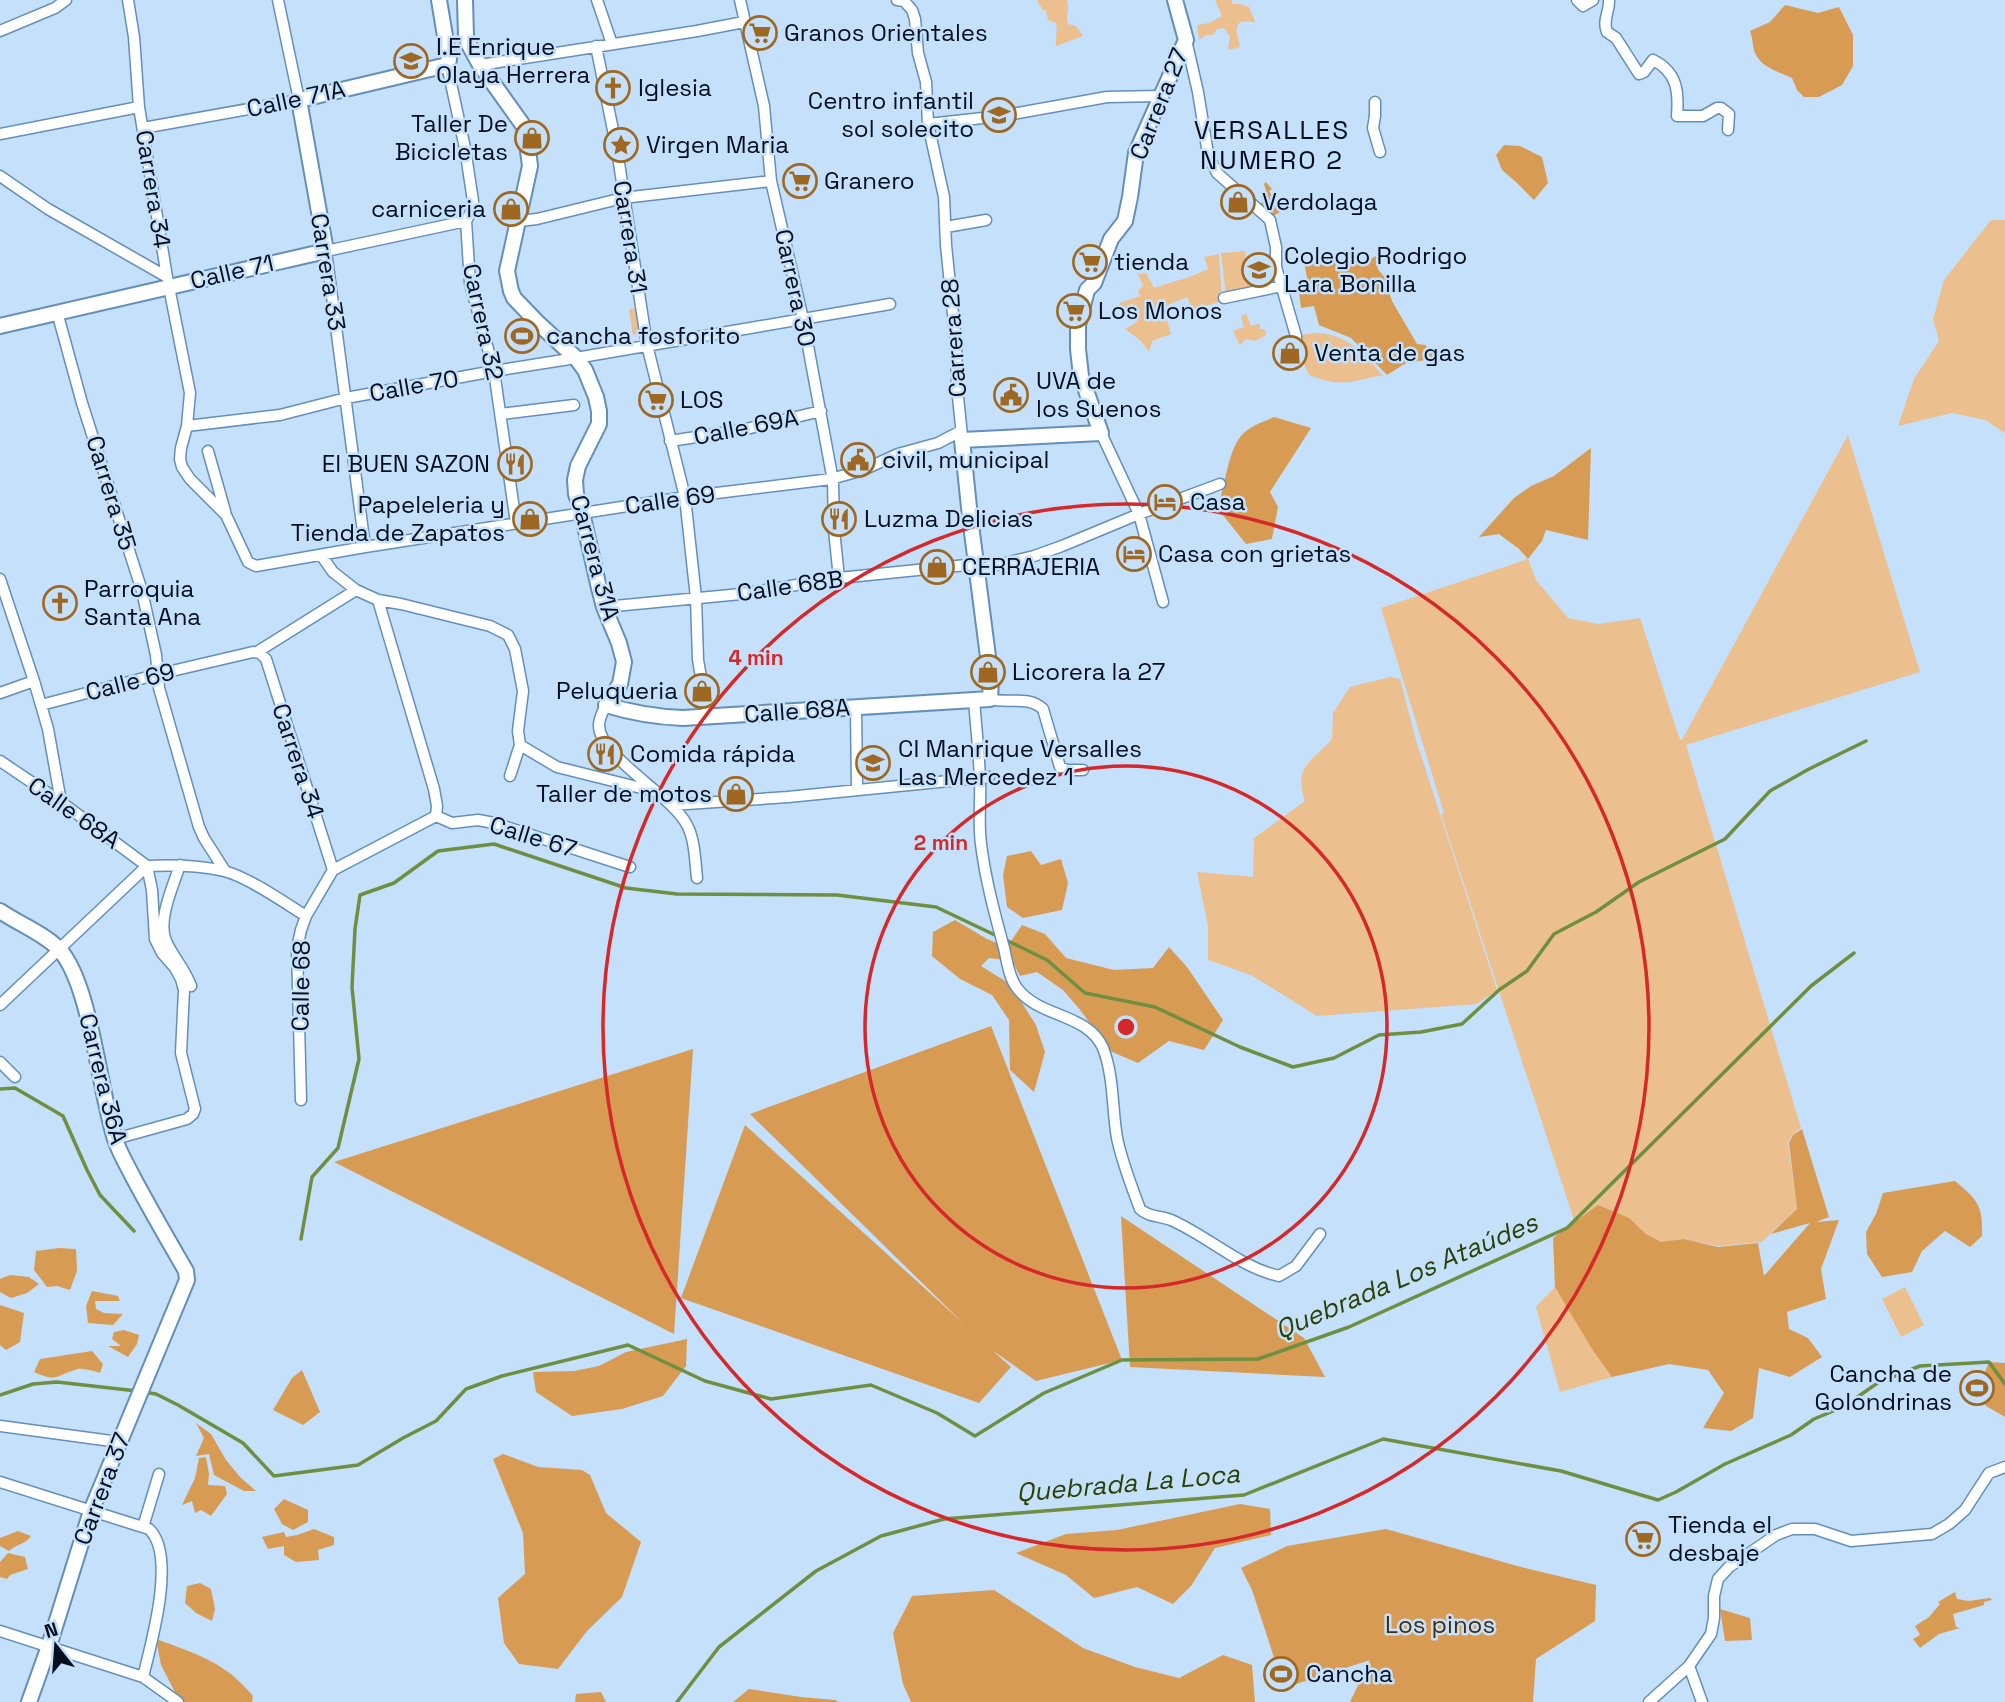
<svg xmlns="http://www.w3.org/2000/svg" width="2005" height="1702" font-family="'Space Grotesk',sans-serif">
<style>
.green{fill:#ecbf8f}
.forest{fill:#d89b54}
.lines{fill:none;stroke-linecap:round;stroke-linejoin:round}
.stream{stroke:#6e8f40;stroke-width:3.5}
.street-casing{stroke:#638fb9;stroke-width:13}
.secondary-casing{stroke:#638fb9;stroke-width:18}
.street{stroke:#fff;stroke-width:10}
.secondary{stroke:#fff;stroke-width:14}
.ring{fill:none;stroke:#d62828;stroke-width:3.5}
.labels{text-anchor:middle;stroke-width:5;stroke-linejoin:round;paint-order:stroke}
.poi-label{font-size:24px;fill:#010e1d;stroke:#c4e0fb;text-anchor:start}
.street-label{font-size:24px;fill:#010e1d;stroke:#c4e0fb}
.park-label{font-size:24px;fill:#442b0c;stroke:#c4e0fb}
.neighbourhood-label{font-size:26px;letter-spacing:2px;fill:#010e1d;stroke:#c4e0fb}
.water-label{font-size:26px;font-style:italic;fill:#2a3f02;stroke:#c4e0fb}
.centre{fill:#d62828;stroke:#c4e0fb;stroke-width:3.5}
.ring-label{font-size:21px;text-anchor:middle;font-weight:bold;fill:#d62828;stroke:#c4e0fb;stroke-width:5;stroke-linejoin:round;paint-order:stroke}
</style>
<rect width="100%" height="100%" fill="#c4e0fb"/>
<path class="green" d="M1037,0h30c3,9 -2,16 1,24l8,2 7,10 -27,10c-1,-9 2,-13 0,-23l-8,-3 -2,-9 -4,-2z
M1215,0h16l2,4h7l9,3 6,14 -1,2 -4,-2 -10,1c-7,8 -1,15 0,25l-12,3 2,-13 -6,-9 -7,1 -4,6h-7l-7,5 -2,-15 12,-2 13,-7z
M1991,220h14v213l-20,-13 -33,-7 -54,13 16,-47 25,-38 -6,-22 11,-39z
M1245,251l5,41 -24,4 -5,-43z
M1219,254l3,47 -29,9 -6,-13 -24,10 8,27 -19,7 -3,11 -8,-11 -16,-12 12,-7 -3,-13 -14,2v-8l20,-7 -2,-6 5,-4 -5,-12 8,-1 8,15 38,-12 16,-7 -4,-12z
M639,308l4,26 -10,1 -4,-26z
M1246,314l5,12 9,-3v6h5l1,6 -11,6 -9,-2 -6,6 -7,-14 11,-4 -3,-11z
M1315,333c29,-1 51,21 68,43 -9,0 -14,2 -23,4 -19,5 -33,2 -51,-5l-8,-18 -1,-22z
M1848,435l72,237 -234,73 115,383 -9,7 -4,8 9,66 -35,33 -44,4 -34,-7 -23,4 -15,-9 -18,-16 -53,5 -134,-409 3,-1 -63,-205 147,-49 8,21 32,38 30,6 42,-6 40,122h2z
M1390,677l10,2 16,61 81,250 -20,14 -160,12 -66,-41 -43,-15v-34l-11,-54 56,5 1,-39 51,-37c-12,-35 6,-38 27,-62l1,-26 17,-26z
M1555,1287l57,90 -52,15 -24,-85z
M1905,1287l19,38 -23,12 -19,-38z"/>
<path class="forest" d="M1785,5l33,8 21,-6 14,28v31l-11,19 -23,12h-15l-7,-7 -5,-12c-13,-6 -30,-10 -37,-25 -3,-7 -2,-15 -5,-22l20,-9z
M1504,145l16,1 22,11 6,26 -14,17 -18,-18 -14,-12 -6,-15z
M1266,182l6,7 -3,2 11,18h5l-15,9 -12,-13 10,-6 -4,-15z
M1376,256l2,13 7,9 7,23 25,43 8,1 13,13 -32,5 -19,12 -36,-37 -32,-13 -5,-19 -13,2 -3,-24 10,-2 -4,-19 9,-2 25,2 12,-3 16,1z
M1274,417l37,11 -41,64 8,15 -6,32 -26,5 -28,-35c5,-18 11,-60 23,-73 8,-10 22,-14 33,-19z
M1591,448l-3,92 -42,-10 -4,11 -14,18 -9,-10 -20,-15 -20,3 35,-39 17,-12 23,-10z
M1031,851l10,14 20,-6 7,24 -6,27 -39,8 -16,-11 -4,-32 4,-19z
M955,920l32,19 20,8 15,-22 23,9 21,24 48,12 39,-2 16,-21 18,20 36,53 -19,30 -35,-9 -31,22 -28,-12 -29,-40 -18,-21 -26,-18 -17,4 -8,-15 -23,-3 -8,8 29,18 26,41 9,27 -11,40 -24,-22 -1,-50 -17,-25 -32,-16 -28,-23 1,-24z
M991,1026l131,334 -86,21 -44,-31 19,17 -32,36 -298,-105 64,-173 219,199 -214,-210z
M693,1049l-19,285 -340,-172z
M1802,1129l27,88 -13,5 23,-2 -18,49 5,30 -39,13 2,17 19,9 14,19 -32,20 -31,-9 -6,50 -22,13 -28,-3 21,-35 -16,-23 -39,-6 -57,13 -20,-28 -37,-62 -2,-49 45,-33 31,13 17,16 15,8 23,-3 34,8 40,-4 6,33 46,-53 -39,11 26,-25 -8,-66 4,-8z
M1955,1181c23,19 28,25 27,55l-12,11 -25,-16 -23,20 -10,21 -30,5 -15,-23 -1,-22 10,-18 7,-21z
M1121,1216l183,122 21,39 -195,-10z
M59,1248l17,1 1,22 -7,19 -13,-4 -10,1 -13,-17 2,-19z
M10,1275l19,2 10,7 -12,9 -16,5 -11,-6v-13z
M92,1291l26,5 2,5h-25l1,8 8,4 19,1 -10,11 -25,-2 -2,-17z
M0,1305l24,8 -4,29 -14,8 -6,-5z
M124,1330l15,5 -2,9 -9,13 -20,-11h13l-9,-7 2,-7z
M687,1339l-1,27 -23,30 -41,13 -50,7 -36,-24 -3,-20 41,-1 25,-5 27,-14z
M92,1351l11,13 -3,9c-7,-2 -16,-5 -22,-4 -22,6 -20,14 -44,3l6,-13z
M1989,1362l16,1v54l-19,-11 -9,-14z
M302,1370l18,42 -17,13 -30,-15 19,-32z
M196,1423l15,11 15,26 14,17 16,14h-12l-30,-16 -5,-21 -13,2 8,-18z
M503,1454l35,13 44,3 8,5 16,38 35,29 -19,55 -35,34 -29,38 -39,-5 -15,-21 -6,-45 27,-24 -2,-41 -30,-74z
M206,1457l3,17 -1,11 17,1 2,8 -16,22 -10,-6 -6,3 -3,-12 -10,4 13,-27 4,-20z
M284,1499l24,11v12l-15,8 -11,-6 -8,-15z
M1240,1504l30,5 1,26 -56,13 -24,38 -18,18 -36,-17 -43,11 -28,-23 -50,-22 50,-19 51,-4z
M314,1529l20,8v8l-16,5 1,10 -23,2 -12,-7v-9l-16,3 -6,-12 22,-5 2,5 11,-2z
M1386,1529l135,38 75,18 -1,36 -59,38 -3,43h-183l20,-42 -86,28 -32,-98 -11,-22 46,-22z
M18,1531l13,5c-6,9 -15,8 -22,15l-9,-5v-8z
M8,1553l17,4 3,12 -18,6 -3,4 -7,-2v-15z
M200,1583l11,6 4,20 -3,12 -16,-8 -11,-10 2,-17z
M994,1590l89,58 52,19 44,11 44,-23 29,10 3,37h-344l-8,-18 -10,-51 19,-37z
M1955,1592l2,7 12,2 21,-3 2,2 -8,2v3l-31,9 3,13 4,1 -21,6 -19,14 -7,-9 7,-4 -5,-9 14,-9 11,-13 -2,-2z
M1720,1609l30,9 2,22 -27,1z
M156,1639c41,15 69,23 97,57l-1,6h-72l-19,-37z
M749,1689l52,8 34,3 4,2h-106z
M601,1692l5,10h-31l1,-8z"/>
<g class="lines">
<path class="stream" d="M1004,939l43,21 38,33 70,14 85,40 53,20 41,-9 45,-23 42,-3 41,-8 37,-34 28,-19 27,-37 42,-22 43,-30 86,-43 45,-48 39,-22 57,-28
M0,1089l15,-1 48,28 24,54 13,25 34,36
M301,1239l11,-62 26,-29 21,-89 -7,-72 3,-58 5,-34 34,-12 44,-32 56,-7 132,44 51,6 160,1 99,12 61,29
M144,1392l12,2 22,11 65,38 31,33 84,-11 45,-27 33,-17 30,-32 36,-13 126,-31 77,36 66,18 100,-14 66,28 38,23 69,-43 78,-33 136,-1 91,-32 218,-99 244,-242 43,-33
M0,1395l33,-11 24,-2 80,9
M677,1702l42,-55 97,-76 65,-35 63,-17 300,-24 139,-56 178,32 97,29 18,-8 49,-28 66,-29 23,-16 29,-12 36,-25 41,-16 69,-4 16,22"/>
<g class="street-casing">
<path id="street" d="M128,0l6,37 5,70 28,170 23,116 -3,33 -6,22 -1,11 2,8 8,12 36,36 22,47 8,4 109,-19 327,-51 139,-17 32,-9 35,-16 40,-11 23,-12
M597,0l15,44
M740,0l24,106 7,75 32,138 30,162 1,49 5,48
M897,0l7,1 8,9 3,9 3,34 8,29 2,42 16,73 2,48 10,98 1,44 5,49
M1577,0l6,6 10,-6
M1609,0c1,11 -7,20 -2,32l9,6 23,36 5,-2 9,-12c24,12 26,31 24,56h26l14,-8h4l8,6 -1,16
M0,31l55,-23 11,-8
M1186,40l12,52 10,62 9,19 53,47 6,27v20l20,69v21
M596,46l21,104 30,195 38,152 11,101 2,62 10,57
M447,65l18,83 8,53 -1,9 -6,11 4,62 24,88 22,152
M480,65l217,-34 47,-9
M1375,102v14l-2,12 7,24
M928,124l73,-8 106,-19 54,-1
M143,128l156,-28 -21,-100
M0,134l139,-27
M0,176l48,33 119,68
M519,221l18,-2 86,-21 148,-17
M946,227l40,-7
M1224,298l58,-12
M57,312l25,91 60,188 14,64 3,33 40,139 5,11 21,33
M501,414l73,-9
M187,426l93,-11 66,-17 148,-27 82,-13 314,-54
M1101,433l38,81 24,88
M670,441l72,-11 79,-19
M208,451l17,60
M365,547l-39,-296 140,-30
M321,555l12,17 23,18 22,10 23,4 89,22 18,9 7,14 8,42 -5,40 2,14 -10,31
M977,570l57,-14 28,-10 77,-32 81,-30
M0,579l34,102 14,48 13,73
M378,600l56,189 3,17 -1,10
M604,607l137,-13 98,-16 137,-14
M257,652l99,-62
M0,693l34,-12
M990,699c18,5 38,-4 53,10l17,58 7,3h16
M974,700c2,26 5,53 6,80 1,21 -2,43 1,64 4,34 14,71 23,104 3,13 5,30 13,40 22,30 71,25 86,60 11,28 9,61 14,90 5,24 14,47 23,71 8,8 21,7 31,11 37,16 68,47 108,56l17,-10 24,-32
M41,705l118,-31 94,-22 7,1 6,6 67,211
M606,705c-3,6 -7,13 -7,20 -1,31 73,70 88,100 8,15 8,36 10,53
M856,707l1,83
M520,745l37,22 96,24
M0,761l61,41 86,64
M672,805l116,-8 201,-20
M436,816l16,7 26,-3 16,3 136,44
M180,865c-7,21 -23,56 -14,76 7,16 19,28 25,45
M147,866c25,-1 52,-1 77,5 24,6 61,32 82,45
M0,1005l147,-139
M0,1062l15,15
M301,1100l-4,-152 4,-18 5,-14 27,-46 103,-54
M115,1139l72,-20 6,-5 2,-5 -14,-56 3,-63 -3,-11 -6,-11 -13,-15 -7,-14 -3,-49 -5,-24
M0,1426l119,16
M0,1482l149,47c28,26 2,115 -6,148
M143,1527l16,-53
M0,1631l143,46 35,25
M1689,1666l13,36
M1649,1702l40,-36 22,-32 3,-16v-22l4,-17 11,-12 47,-32 16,-6h23l36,12 81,-7 17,-10 16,-14 24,-37 16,-6"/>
</g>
<g class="secondary-casing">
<path id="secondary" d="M465,0l1,36 3,9 11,20 45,63 5,38 -23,105 4,20 3,7 25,26 37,34 9,12 11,27 3,14v13l-21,42 -3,14 1,14 6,19 17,75 5,19 15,36 5,19 -4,22 -14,21c26,8 50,12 77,13l307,-19 1,-19 -21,-163 -8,-77 139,-7 -20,-57 -3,-27v-24l9,-35 7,-7 17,-44 14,-18 5,-24 6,-44 50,-113 -11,-40
M0,326l326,-75 -27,-151 148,-35 2,-5 -10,-60
M0,911c19,13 43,22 59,38 32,35 40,141 56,190 4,13 12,26 18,38 17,32 35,63 53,94l1,9 -96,231 -42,135 -20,56"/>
</g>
<use href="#street" class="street"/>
<use href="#secondary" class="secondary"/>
</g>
<g class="ring">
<circle cx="1126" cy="1027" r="261"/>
<circle cx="1126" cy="1027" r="523"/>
</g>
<defs>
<g id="supermarket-ring" transform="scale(1.75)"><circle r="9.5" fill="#c4e0fb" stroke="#9e6822" stroke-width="1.5"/><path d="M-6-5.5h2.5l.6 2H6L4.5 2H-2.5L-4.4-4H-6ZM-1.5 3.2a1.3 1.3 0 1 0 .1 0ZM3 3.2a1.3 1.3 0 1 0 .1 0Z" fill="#9e6822"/></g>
<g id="school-ring" transform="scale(1.75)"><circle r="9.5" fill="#c4e0fb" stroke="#9e6822" stroke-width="1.5"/><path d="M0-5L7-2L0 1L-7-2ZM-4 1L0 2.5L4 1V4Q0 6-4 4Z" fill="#9e6822"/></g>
<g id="church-ring" transform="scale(1.75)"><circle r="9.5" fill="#c4e0fb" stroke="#9e6822" stroke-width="1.5"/><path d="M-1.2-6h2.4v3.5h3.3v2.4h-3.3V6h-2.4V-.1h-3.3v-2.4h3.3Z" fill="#9e6822"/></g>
<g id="shop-ring" transform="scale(1.75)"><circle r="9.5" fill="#c4e0fb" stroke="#9e6822" stroke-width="1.5"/><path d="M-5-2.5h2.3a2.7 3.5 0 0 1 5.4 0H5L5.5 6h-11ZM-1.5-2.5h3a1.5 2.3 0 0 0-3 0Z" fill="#9e6822"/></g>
<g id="sight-ring" transform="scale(1.75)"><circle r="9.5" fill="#c4e0fb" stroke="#9e6822" stroke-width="1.5"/><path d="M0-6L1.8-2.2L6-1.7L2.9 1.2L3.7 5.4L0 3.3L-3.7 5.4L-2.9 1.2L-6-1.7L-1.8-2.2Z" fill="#9e6822"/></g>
<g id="stadium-ring" transform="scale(1.75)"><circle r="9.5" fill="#c4e0fb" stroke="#9e6822" stroke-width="1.5"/><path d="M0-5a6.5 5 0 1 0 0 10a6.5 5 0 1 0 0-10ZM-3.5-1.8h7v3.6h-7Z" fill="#9e6822"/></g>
<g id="civic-ring" transform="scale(1.75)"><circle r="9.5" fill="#c4e0fb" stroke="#9e6822" stroke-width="1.5"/><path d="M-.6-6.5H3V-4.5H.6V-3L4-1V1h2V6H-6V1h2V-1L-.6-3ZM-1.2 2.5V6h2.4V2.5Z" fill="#9e6822"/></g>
<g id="restaurant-ring" transform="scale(1.75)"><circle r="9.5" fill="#c4e0fb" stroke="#9e6822" stroke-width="1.5"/><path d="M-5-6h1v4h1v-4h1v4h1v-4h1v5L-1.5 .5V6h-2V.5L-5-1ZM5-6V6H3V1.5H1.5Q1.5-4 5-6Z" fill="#9e6822"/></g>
<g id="hotel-ring" transform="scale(1.75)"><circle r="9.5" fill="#c4e0fb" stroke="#9e6822" stroke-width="1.5"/><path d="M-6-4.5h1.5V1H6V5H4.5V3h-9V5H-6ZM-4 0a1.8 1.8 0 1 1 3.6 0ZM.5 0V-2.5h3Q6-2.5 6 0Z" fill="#9e6822"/></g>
</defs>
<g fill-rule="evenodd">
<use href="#supermarket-ring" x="760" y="33"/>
<use href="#school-ring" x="411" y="61"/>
<use href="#church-ring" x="613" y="88"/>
<use href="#school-ring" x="999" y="115"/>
<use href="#shop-ring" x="532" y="138"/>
<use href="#sight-ring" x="621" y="145"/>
<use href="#supermarket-ring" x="800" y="181"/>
<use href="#shop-ring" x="1238" y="202"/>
<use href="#shop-ring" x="511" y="209"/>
<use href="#supermarket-ring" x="1090" y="262"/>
<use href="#school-ring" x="1259" y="270"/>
<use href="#supermarket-ring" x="1074" y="311"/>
<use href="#stadium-ring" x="522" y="336"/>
<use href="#shop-ring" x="1290" y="353"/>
<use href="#civic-ring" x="1011" y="395"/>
<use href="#supermarket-ring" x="656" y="400"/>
<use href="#civic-ring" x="858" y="460"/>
<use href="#restaurant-ring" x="515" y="464"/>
<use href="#hotel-ring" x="1165" y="502"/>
<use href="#shop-ring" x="530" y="519"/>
<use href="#restaurant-ring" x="839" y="519"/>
<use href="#hotel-ring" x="1134" y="554"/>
<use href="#shop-ring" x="937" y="567"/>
<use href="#church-ring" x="60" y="603"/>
<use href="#shop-ring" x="988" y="672"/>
<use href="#shop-ring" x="702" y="691"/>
<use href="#restaurant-ring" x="605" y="754"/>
<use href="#school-ring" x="873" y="763"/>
<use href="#shop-ring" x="736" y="794"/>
<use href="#stadium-ring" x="1977" y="1388"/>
<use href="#supermarket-ring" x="1643" y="1539"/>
<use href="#stadium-ring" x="1281" y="1674"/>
</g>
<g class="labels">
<g class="poi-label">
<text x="784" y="41">Granos Orientales</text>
<text x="436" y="55">I.E Enrique<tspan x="436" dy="28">Olaya Herrera</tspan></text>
<text x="638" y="96">Iglesia</text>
<text x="974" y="109" text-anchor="end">Centro infantil<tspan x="974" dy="28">sol solecito</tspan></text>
<text x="508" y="132" text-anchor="end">Taller De<tspan x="508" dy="28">Bicicletas</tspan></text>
<text x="646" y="153">Virgen Maria</text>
<text x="824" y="189">Granero</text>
<text x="1262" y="210">Verdolaga</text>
<text x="486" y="217" text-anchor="end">carniceria</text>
<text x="1284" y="264">Colegio Rodrigo<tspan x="1284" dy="28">Lara Bonilla</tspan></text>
<text x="1114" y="270">tienda</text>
<text x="1098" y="319">Los Monos</text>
<text x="546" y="344">cancha fosforito</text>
<text x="1314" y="361">Venta de gas</text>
<text x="1036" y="389">UVA de<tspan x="1036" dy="28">los Suenos</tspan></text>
<text x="680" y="408">LOS</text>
<text x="882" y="468">civil, municipal</text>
<text x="490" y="472" text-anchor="end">El BUEN SAZON</text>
<text x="1190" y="510">Casa</text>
<text x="505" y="513" text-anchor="end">Papeleleria y<tspan x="505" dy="28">Tienda de Zapatos</tspan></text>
<text x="864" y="527">Luzma Delicias</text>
<text x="1158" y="562">Casa con grietas</text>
<text x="962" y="575">CERRAJERIA</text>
<text x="84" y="597">Parroquia<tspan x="84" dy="28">Santa Ana</tspan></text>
<text x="1012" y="680">Licorera la 27</text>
<text x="678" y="699" text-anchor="end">Peluqueria</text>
<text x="898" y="757">CI Manrique Versalles<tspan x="898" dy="28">Las Mercedez 1</tspan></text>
<text x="630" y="762">Comida rápida</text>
<text x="712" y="802" text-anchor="end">Taller de motos</text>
<text x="1952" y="1382" text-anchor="end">Cancha de<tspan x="1952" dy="28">Golondrinas</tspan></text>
<text x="1668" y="1533">Tienda el<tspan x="1668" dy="28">desbaje</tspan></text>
<text x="1306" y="1682">Cancha</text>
</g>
<g class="street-label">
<text transform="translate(296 99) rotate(-12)" y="8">Calle 71A</text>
<text transform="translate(1159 104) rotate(-68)" y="8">Carrera 27</text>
<text transform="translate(153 189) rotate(81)" y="8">Carrera 34</text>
<text transform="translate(630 237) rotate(81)" y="8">Carrera 31</text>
<text transform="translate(232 272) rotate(-13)" y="8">Calle 71</text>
<text transform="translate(328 272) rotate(81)" y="8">Carrera 33</text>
<text transform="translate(795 288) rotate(78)" y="8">Carrera 30</text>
<text transform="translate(483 322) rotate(78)" y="8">Carrera 32</text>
<text transform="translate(954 338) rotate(-94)" y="8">Carrera 28</text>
<text transform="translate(414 386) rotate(-10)" y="8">Calle 70</text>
<text transform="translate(746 427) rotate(-11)" y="8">Calle 69A</text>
<text transform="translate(111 493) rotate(73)" y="8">Carrera 35</text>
<text transform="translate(670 500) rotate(-8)" y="8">Calle 69</text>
<text transform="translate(595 558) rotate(75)" y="8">Carrera 31A</text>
<text transform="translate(790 586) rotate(-8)" y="8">Calle 68B</text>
<text transform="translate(130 682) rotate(-14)" y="8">Calle 69</text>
<text transform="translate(797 711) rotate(-4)" y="8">Calle 68A</text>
<text transform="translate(298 761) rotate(72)" y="8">Carrera 34</text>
<text transform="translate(74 813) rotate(35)" y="8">Calle 68A</text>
<text transform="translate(533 837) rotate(17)" y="8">Calle 67</text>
<text transform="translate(301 986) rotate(-89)" y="8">Calle 68</text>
<text transform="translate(103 1079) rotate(76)" y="8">Carrera 36A</text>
<text transform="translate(102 1489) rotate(-69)" y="8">Carrera 37</text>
</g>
<g class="park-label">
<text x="1440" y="1633">Los pinos</text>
</g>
<g class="neighbourhood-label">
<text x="1272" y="139">VERSALLES<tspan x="1272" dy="30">NUMERO 2</tspan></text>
</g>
<g class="water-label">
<text transform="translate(1406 1276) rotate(-23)" y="9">Quebrada Los Ataúdes</text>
<text transform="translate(1128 1483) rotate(-5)" y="9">Quebrada La Loca</text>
</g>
</g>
<circle cx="1126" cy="1027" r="10" class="centre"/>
<g class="ring-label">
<text x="756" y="665">4 min</text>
<text x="941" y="850">2 min</text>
</g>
<g transform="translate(56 1646) rotate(343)" stroke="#c4e0fb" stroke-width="5" paint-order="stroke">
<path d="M0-5L12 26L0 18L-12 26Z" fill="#010e1d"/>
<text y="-10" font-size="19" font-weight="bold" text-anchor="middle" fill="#010e1d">N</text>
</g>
</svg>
